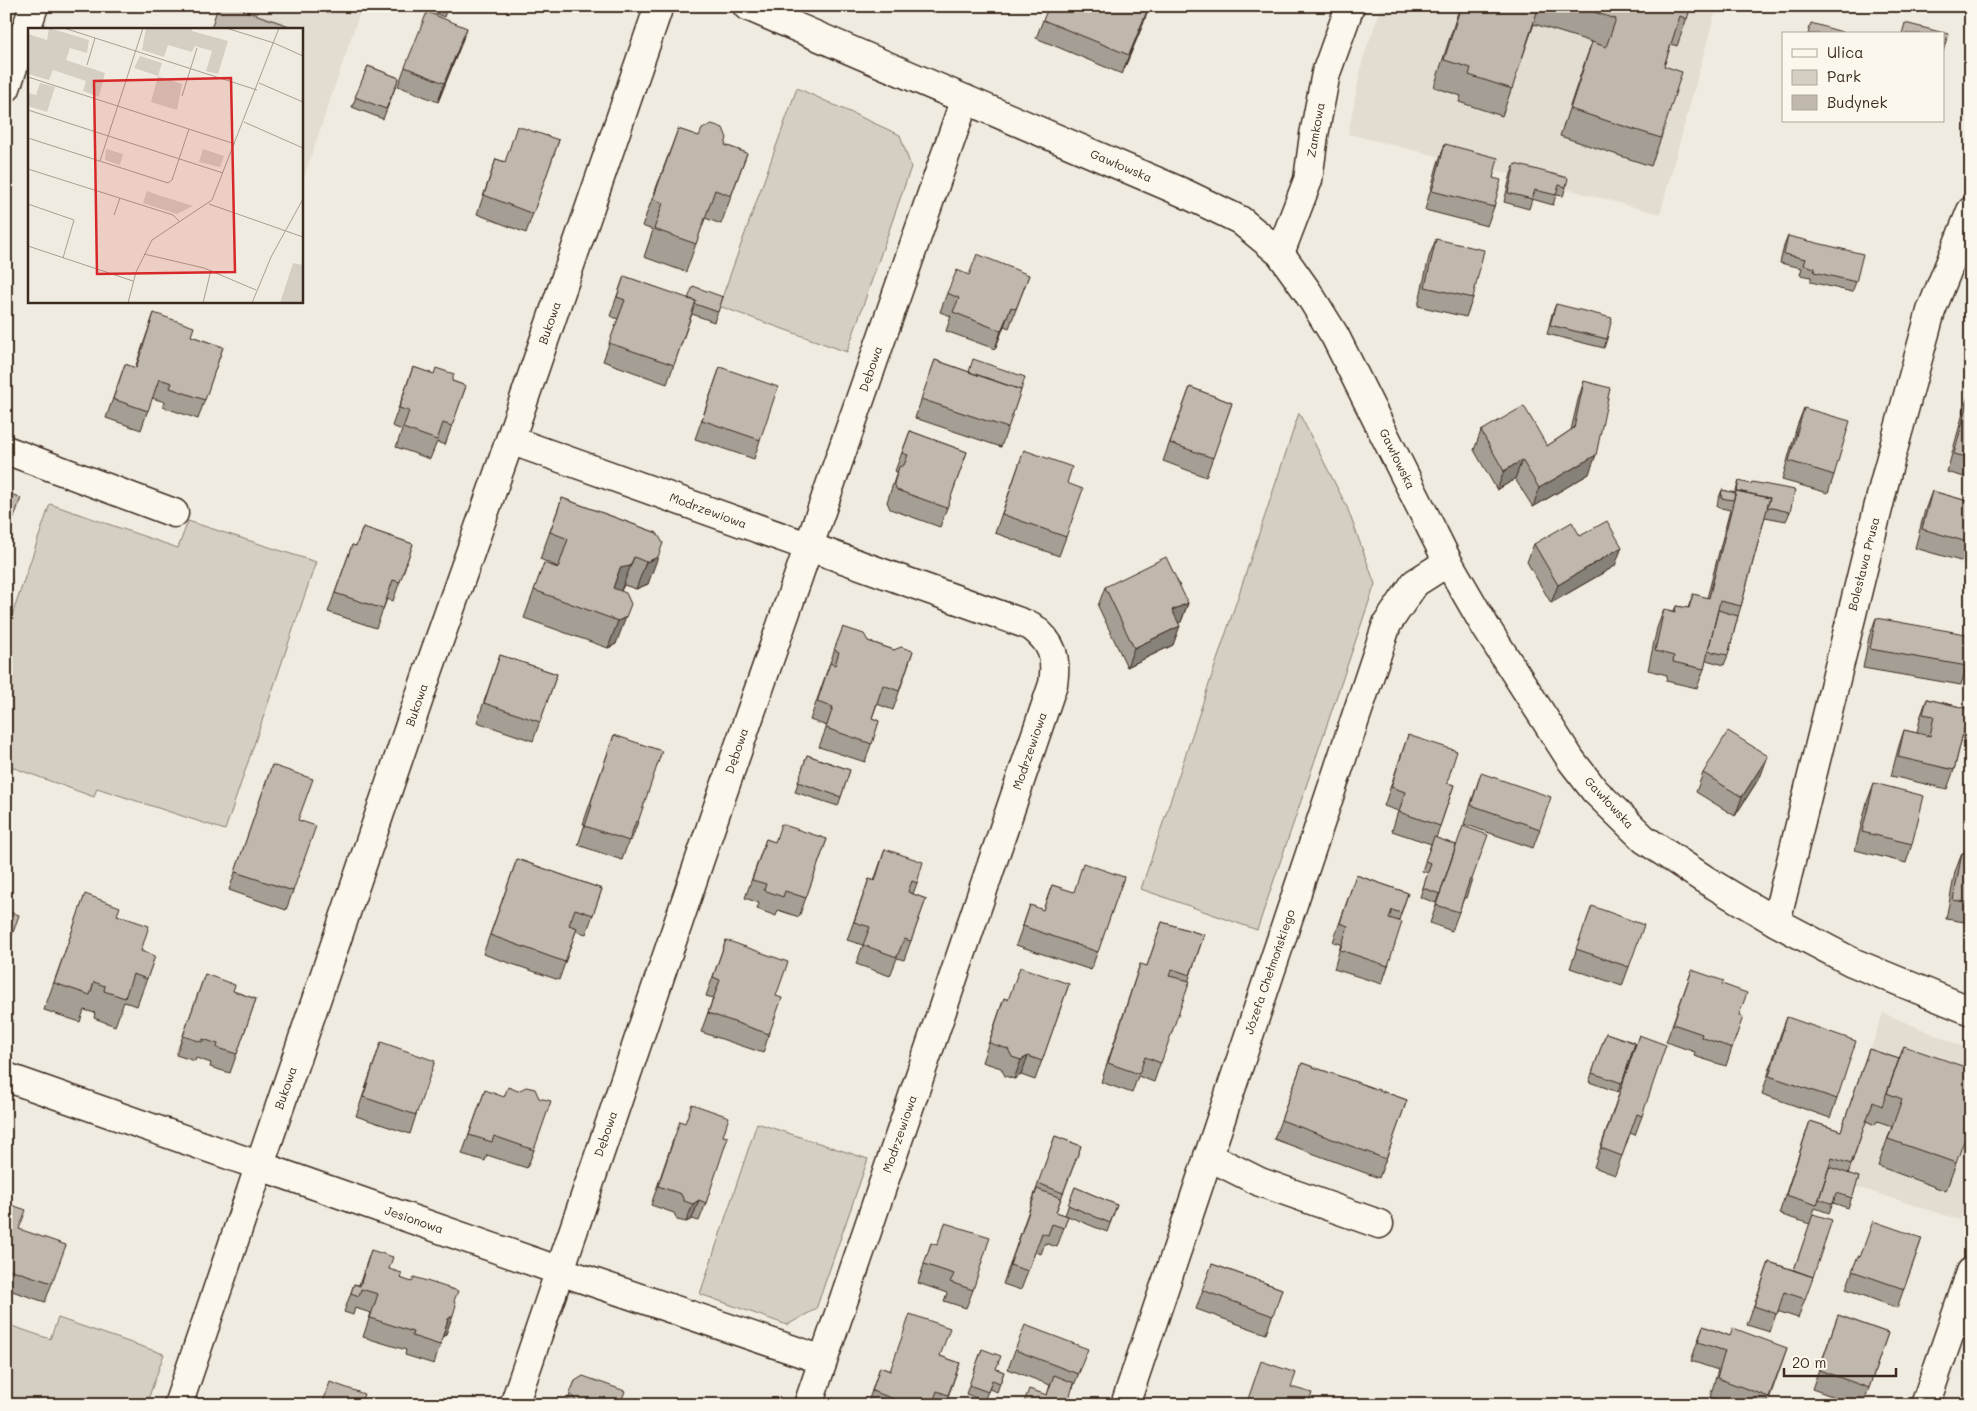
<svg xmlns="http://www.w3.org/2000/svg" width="1977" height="1411" font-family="Mali,sans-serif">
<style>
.built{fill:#e2dcd1}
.green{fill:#d5cec3;stroke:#887c70}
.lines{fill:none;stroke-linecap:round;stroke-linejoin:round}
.minor-casing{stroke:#3b2a1e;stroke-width:31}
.minor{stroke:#fbf7ec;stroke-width:28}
.wall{fill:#a59e95;stroke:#3b2a1e}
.shaded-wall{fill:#868179;stroke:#3b2a1e}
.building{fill:#c0b8ad;stroke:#3b2a1e}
.labels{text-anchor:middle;stroke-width:4.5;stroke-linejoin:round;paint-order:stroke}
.street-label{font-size:12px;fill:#3b2a1e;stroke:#fbf7ec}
.inset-road{fill:none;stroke:#a89e92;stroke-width:1}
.view{fill:#d62828;fill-opacity:0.15;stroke:#d62828;stroke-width:2.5}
.inset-edge{fill:none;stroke:#3b2a1e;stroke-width:2.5}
</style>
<rect width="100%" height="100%" fill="#f0ebe0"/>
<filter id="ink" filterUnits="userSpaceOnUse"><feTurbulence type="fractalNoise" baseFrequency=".02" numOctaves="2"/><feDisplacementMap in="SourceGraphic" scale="10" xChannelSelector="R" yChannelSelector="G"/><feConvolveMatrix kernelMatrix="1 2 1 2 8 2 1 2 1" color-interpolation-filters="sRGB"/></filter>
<g filter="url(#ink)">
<path class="built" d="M218,6h144l-61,180v-157h-91z
M1382,6h335l-57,208 -149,-40 -163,-40 15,-76z
M1883,1013l88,37v138l-11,32 -134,-43 36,-109h2z"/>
<path class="green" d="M797,88l103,47 11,32 -64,185 -128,-46z
M1299,413l48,94 28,77 -118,346 -116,-41z
M50,504l128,44 10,-27 128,41 -91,268 -128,-42 -3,9 -88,-32v-132z
M757,1123l111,36 -52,150 -29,16 -87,-31z
M58,1318l106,36 -18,51h-140v-81l44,15z"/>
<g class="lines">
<g class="minor-casing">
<path id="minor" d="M747,6l437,187 56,27 40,33 27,38 28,45 113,226 37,64 86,134 24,31 49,48 60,40 72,43 76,40 119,49
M6,88l28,-82
M1280,253l28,-73 6,-45 12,-62 24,-67
M510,440l521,186c22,17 26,31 22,58l-245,721
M6,450l168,63
M1776,922l111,-450 44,-161 40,-100
M6,1077l554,194 263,89
M1208,1156l52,26 119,42
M178,1405l251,-736 81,-229 149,-434
M514,1405l202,-593 249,-713
M1125,1405l262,-781 28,-41 33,-21
M1925,1405l46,-133"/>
</g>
<use href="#minor" class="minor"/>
</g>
<path class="wall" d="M418,6h30l-4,11z
M1460,6h231l-14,40 -6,-2 -7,22 -3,72 -10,28 -91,-30 22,-66 10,-28 -58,-18 -32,92 -43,-14 2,-6 -27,-9z
M1960,6h11v3z
M1043,20l101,2 -22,52 -86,-36z
M460,47l-22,55 -40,-16 7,-19z
M368,66l31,12 -16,41 -31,-12z
M678,129l69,24 -26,71 -16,-6 -19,54 -42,-15 9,-27 -11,-4z
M559,140l-33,93 -49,-19 19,-55 9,3z
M1445,144l48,34 1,29 -7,19 -62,-16 13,-47z
M1515,164l51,23 -3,9 -7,-1 -3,10 -21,-6 -3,10 -25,-7 7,-28z
M1788,236l68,46 -4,10 -41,-10v-5l-11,-2 2,-7 -22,-5 4,-17z
M1436,239l37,59 -7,19 -48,-11 11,-49z
M969,275h60l-20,53 -5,-2 -9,23 -49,-18 5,-15 -11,-4 7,-19z
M624,276l64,23 35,-2 -9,25 -22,-8 -25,70 -64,-23 15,-42 -8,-3z
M1556,304l51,35 -3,9 -57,-14 5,-20z
M154,313l37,23 32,11 -25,72 -35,-12 2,-5 -13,-4 -11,32 -35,-12 19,-54 10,4z
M935,360l86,30 -20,57 -86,-29z
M413,367l53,19 -21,59 -8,-3 -7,17 -34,-12 6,-17 -10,-4z
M720,367l40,73 -6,19 -59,-20z
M1584,381l5,93 -56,33 -18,-28 -18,11 -23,-40 7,-19 66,15 24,-16 7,-30z
M1190,387l42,16 -26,74 -43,-16z
M1971,390v89l-24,-7 19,-70z
M1804,408l30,67 -6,18 -46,-13 15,-54z
M910,431l57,21 -27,75 -50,-18 -3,-7 10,-30 -2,-1z
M1024,450l43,33 -1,54 -7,19 -64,-23z
M1739,481l51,31 -4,9 -21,-4 -24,89 -3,10 -10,39 -4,10 -18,-5 -2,9 -7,19 -31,-7 1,-6 -19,-5 9,-42 7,-19 10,2 2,-5 12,2 5,-14 14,4 23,-88 -13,-3 1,-7 4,-10 13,3z
M1932,491l39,11v62l-56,-16 10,-38z
M562,498l95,35 -9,51 -12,5 -12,-4 -3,6 -5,53 -8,4 -84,-30 20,-55 14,5v-1l-18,-8z
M363,527l50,17 -20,57 -6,-2 -11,29 -48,-16 24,-67 4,1z
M1580,536l35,30 -64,37 -24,-41 7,-18z
M1105,587l83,16 -7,19 -3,1 -5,22 -46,22 -29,-61z
M1876,618l91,48 -6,19 -98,-17 6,-31z
M843,627l25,14 26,9 19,1 -20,59 -16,-6 -5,14 7,3 -14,41 -46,-15 8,-21 -17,-6 18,-52z
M500,655l57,19 -24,67 -56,-19z
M1927,699l42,10 -15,61 -7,19 -56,-13 7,-27 6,-19 13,3 3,-15z
M614,735l24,87 -7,19 -2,-1 -7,20 -44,-15 7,-21h-2z
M1408,735l39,48 7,2 -18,53 20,7 -20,58 -16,-6 8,-24 -6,-2 9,-27 -39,-13 6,-20 -14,-5z
M807,755l43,15 -12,36 -43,-14z
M272,765l26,55 -5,71 -7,19 -57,-20z
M1971,767v13l-3,-1z
M1481,773l59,56 -7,19 -69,-24z
M1703,773l58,2 -26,41 -39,-24z
M1874,783l38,61 -6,19 -51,-13 12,-48z
M1969,838h2v85l-25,-4 9,-47 7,-19 2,1z
M766,839l8,3 53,-3 -28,78 -21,-7 -2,6 -19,-7 2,-6 -14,-5z
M1457,845l15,34 -6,19h-2l-12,33 -22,-8z
M885,849l32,34 -4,11 13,5 -22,61 -7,-2 -7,18 -34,-12 7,-19 -16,-5 22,-61 5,2z
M517,859l85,30 -16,45 -10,-3 -17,49 -76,-26z
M1356,875l52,18 -9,27 -11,46 -6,18 -48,-15 7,-25 -8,-2z
M1124,877l-33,93 -75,-25 14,-40 13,5 9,-25 21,7z
M85,895l32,20 24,36 14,5 -18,50 -13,-4 -9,24 -21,-8 1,-5 -11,-3 -4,12 -36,-12z
M1592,906l37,61 -7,19 -52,-18z
M1162,922l42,13 -50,147 -16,-6 -6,17 -31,-11 39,-118 7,2z
M726,940l50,56 -7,38 -6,19 -62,-21 12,-34 -7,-2z
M1692,970l30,14 17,31 -7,33 -6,18 -32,-10 1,-4 -29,-10z
M205,974l28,17 23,8 -26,74 -20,-6 1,-4 -15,-5 -1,3 -19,-6z
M1069,984l-34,96 -14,-5 -7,4 -9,-3 -4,-8 -19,-6 22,-64 4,2z
M1787,1017l50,82 -7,19 -68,-24 18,-58z
M1606,1033l29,10 -17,49 -29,-10z
M1639,1035l3,81 -7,19 -5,-2 -15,42 -21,-8z
M381,1042l35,73 -6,19 -54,-18z
M1904,1046l52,117 -10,28 -68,-25 14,-40 -15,-5 -2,4 -9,-4 -18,53 11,3 -11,31 -15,-5 -4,10 -14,-5 -2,6 -8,85 -7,19 -21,-7 -7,21 -23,-7 22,-63 25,8 16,-46 -31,-10 31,-93 31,10 28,-82 30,10z
M1302,1063l105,37 -28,78 -105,-39z
M485,1090l49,60 -7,18 -40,-13 -2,6 -23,-7z
M723,1136l-17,67 -7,18 -7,-2 -6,3 -9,-2 -3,-7 -23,-8 22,-65z
M1055,1136l26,10 -25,66 12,4 -11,31 -12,-4 -4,11 -6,-2 -14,38 -18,-6z
M1075,1187l42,18 -10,27 -42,-17z
M6,1203l13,26 33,54 -7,19 -39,-13z
M1922,1238l-25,70 -51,-19 12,-33 2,1z
M931,1243l42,47 -7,18 -22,-7 3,-8 -29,-10z
M371,1250l18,19 11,9 54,23 -8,33 -3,2 -9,28 -29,-9 1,-5 -43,-13 8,-24 -16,-5 -2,7 -9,-3 10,-28 5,1z
M1212,1264l70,25 -16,45 -70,-25z
M1838,1315l50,18 -25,72h-6l-45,-16z
M1703,1326l27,10 57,12 -20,57h-35l-22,-8 8,-27 -27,-9z
M982,1349l14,20 8,3 -7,20 -8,-3 -5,12 -18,-7z
M1015,1350l66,18 -8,20 -26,7 3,-10 -42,-16z
M940,1356l20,7 -15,42h-78l13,-38 10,4z
M575,1381l45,24h-54z"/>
<path class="shaded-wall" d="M1149,6l-5,16 -22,52 7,-19z
M467,28l-7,19 -22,55 6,-19z
M1011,307l-7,19 -9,23 6,-18z
M1596,455l-7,19 -56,33 6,-19z
M1522,460l-7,19 -18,11 7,-19z
M1622,547l-7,19 -64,37 7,-18z
M634,557l-14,36 -10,3 -7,20 17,-48z
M658,557l-10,27 -12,5 10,-27z
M1188,603l-7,19 -16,7 7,-19z
M626,617l-10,27 -8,4 10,-27z
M1180,626l-7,19 -46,22 7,-19z
M1768,756l-7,19 -26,41 7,-19z
M1028,1056l-7,19 -7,4 7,-19z
M699,1200l-7,19 -6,3 7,-18z
M453,1315l-7,19 -4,4 6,-19z"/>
<path class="building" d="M218,6h27l-2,4 55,19h-87z
M1049,6h100l-20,49 -86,-35z
M1461,6h78l-27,83 -43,-14 2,-7 -27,-8z
M1575,6h116l-4,13 -7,-3 -16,50 18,6 -21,66 -91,-29 22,-67 14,5 10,-28z
M427,12l40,16 -23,55 -39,-16z
M1811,23l38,11h-41z
M1905,23l43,11 -5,18v-18h-41z
M301,30l5,1 -5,13z
M368,66l31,12 -13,31 -31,-12z
M712,124l11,4 4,10 -2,7 22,8 -16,43 -16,-6 -19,54 -42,-15 9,-26 -10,-4 25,-70 21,7 3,-7z
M517,126l42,14 -26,74 -49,-19 12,-36 9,3z
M1445,144l53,14 -5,20 8,2 -7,27 -62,-16z
M1515,164l53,14 -2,9 -7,-2 -3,10 -21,-5 -3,9 -24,-6z
M1788,236l75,18 -7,28 -42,-10 1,-4 -11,-3 2,-6 -22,-5z
M1436,239l48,11 -11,48 -48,-11z
M977,254l52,21 -13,34 -5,-2 -10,24 -48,-19 6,-14 -12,-5 10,-23 12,5z
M624,276l72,25 -22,64 -65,-22 16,-43 -8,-3z
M693,286l30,11 -5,15 -23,-8 1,-3 -8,-2z
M1556,304l56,14 -5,21 -57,-14z
M154,313l40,14 -3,9 32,11 -18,53 -35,-12 2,-5 -13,-4 -11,32 -35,-12 12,-35 11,4z
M973,359l52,18 -4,13 -52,-18z
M935,360l86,30 -13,38 -87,-29z
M413,367l21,7 2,-6 18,6 -2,7 14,5 -14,40 -9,-3 -6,17 -34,-12 6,-17 -10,-3z
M720,367l58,20 -18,53 -58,-20z
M1584,381l26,7 -14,67 -57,33 -17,-28 -18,11 -23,-40 43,-25 23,40 27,-18z
M1190,387l42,16 -19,55 -43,-15z
M1971,392v66l-17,-4z
M1804,408l46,13 -16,54 -45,-14z
M910,431l57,21 -20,56 -50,-18 -3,-7 5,-16 5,-2 4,-10 -6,-2z
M1024,450l48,17 -5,16 16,6 -17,48 -64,-23z
M1739,481l12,3 1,-2 43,8 -5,22 -23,-5 3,-9 -33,-7z
M1722,490l14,3 -3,7 -12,-2z
M1736,491l34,7 -29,108 -21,-5 -16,68 -31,-7 1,-6 -19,-5 9,-42 11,3 1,-6 13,2 4,-14 16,4z
M1932,491l39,11v41l-49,-14z
M6,492l15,6 -15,42z
M562,498l95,35 6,10 -5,14 -12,5 -12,-5 -4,9 -10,2 -7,20 13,5 5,11 -5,13 -8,4 -84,-31 10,-27 14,5 10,-29 -18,-7z
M1607,521l15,26 -64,38 -24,-41 38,-22 8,14z
M363,527l50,17 -13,38 -7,-2 -10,29 -48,-16 17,-48 4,1z
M1166,557l22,46 -16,7 8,16 -46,22 -29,-61z
M1718,610l20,6 -10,39 -20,-4z
M1876,618l95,17v13l-4,18 -97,-17z
M843,627l21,7 4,7 26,9 7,-3 12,4 -14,40 -16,-6 -11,33 7,3 -7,23 -46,-16 7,-21 -16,-5 13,-39 5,2 4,-13 -5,-2z
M500,655l57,19 -17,48 -56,-19z
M1927,699l42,10 -15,61 -56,-13 6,-27 26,6 4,-20 -11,-2z
M1728,731l40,25 -26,41 -39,-24z
M614,735l48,16 -24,71 -2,-1 -7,20 -44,-15 7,-21h-2z
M1408,735l49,16 -10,32 7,2 -14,41 -41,-14 6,-20 -14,-5z
M807,755l43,15 -9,27 -43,-15z
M272,765l41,14 -15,41 18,6 -23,65 -58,-19z
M1481,773l70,24 -11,32 -69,-24z
M1874,783l50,13 -12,48 -50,-12z
M781,824l46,15 -21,59 -21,-7 -2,6 -19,-7 2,-6 -14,-4 14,-41 9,3z
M1463,826l25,9 -16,44h-2l-11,33 -23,-7z
M1434,837l22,8 -16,49 -17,-6 8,-25 -6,-2z
M1969,838h2v65l-18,-3 9,-47 5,1z
M885,849l38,13 -6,21 -5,-2 -4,11 18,7 -15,42 -7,-2 -7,18 -34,-12 7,-18 -16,-5 15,-43 6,2z
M517,859l85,30 -9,26 -18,-6 -6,16 8,3 -12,34 -75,-27z
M1083,863l41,14 -26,75 -75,-26 7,-21 13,5 9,-25 22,7z
M1356,875l52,18 -7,20 -9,-3 -3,8 13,4 -14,44 -48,-16 8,-24 -8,-3z
M85,894l35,13 -3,8 32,11 -8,25 14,5 -8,23 -14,-5 -8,24 -21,-7 1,-5 -11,-4 -4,13 -36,-12z
M1592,906l52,19 -15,42 -53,-18z
M6,911l13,4 -13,38z
M1162,922l42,13 -14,40 -18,-6 -3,7 21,5 -29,82 -16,-6 -6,17 -31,-11 32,-99 7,2z
M726,940l62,22 -12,34 6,2 -13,36 -61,-21 12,-33 -7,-3z
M1020,967l49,17 -27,77 -14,-5 -7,4 -9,-3 -4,-8 -19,-6 15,-45 4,2z
M1692,970l32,11 -2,3 25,9 -8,22 4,2 -11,31 -31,-11 1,-3 -29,-10z
M205,974l30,11 -2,6 23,8 -19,55 -20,-6 1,-4 -15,-5 -1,3 -19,-6z
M1787,1017l69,24 -19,58 -68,-23z
M1606,1033l29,10 -13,40 -30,-10z
M1639,1035l27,10 -24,71 -5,-2 -15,42 -21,-8z
M381,1042l54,19 -19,54 -53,-18z
M1904,1046l67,23v52l-15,42 -68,-24 14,-40 -15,-6z
M1869,1049l30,10 -17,47 -9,-4 -22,62 -19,-6 -15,47 -31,-10 24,-74 31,10z
M1302,1063l105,37 -21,59 -105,-39z
M508,1087l10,4 8,-4 9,2 4,9 12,3 -17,49 -40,-14 -2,6 -23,-7 16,-45 19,7z
M692,1104l37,13 -6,19 5,1 -22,66 -7,-3 -6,4 -9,-3 -3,-7 -23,-8 22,-65 5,2z
M1055,1136l26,10 -18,47 -25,-10z
M1829,1167l30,10 -7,21 -16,-5 -3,11 -14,-5z
M1075,1187l42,18 -7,18 -42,-18z
M1037,1189l24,9 -5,14 12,4 -4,12 -12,-4 -4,11 -6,-2 -14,38 -18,-6z
M6,1203l20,7 -7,19 47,16 -14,38 -46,-15z
M1813,1214l19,6 -19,57 -19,-7z
M1873,1221l49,17 -18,51 -52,-18 6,-15 2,1z
M945,1223l45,14 -17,53 -23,-8 4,-8 -30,-10 7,-21 6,2z
M371,1250l22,7 -4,12 13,4 -2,5 12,4 2,-5 44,14 -4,10 2,4 -3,10 -5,4 -8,26 -28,-9 1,-4 -43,-14 8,-24 -17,-5 -2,7 -8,-3 3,-9 6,2z
M1769,1262l44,15 -8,22 -21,-7 -7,22 -23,-8z
M1212,1264l70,25 -9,27 -71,-26z
M910,1314l40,14 -10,28 20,7 -12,32 -11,-4 -5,14h-21l-39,-14 8,-24 10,4z
M1838,1315l50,18 -19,55 -50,-18z
M1025,1325l63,24 -10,25 -63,-24z
M1703,1326l27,10 3,-8 54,20 -18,49 -52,-19 8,-27 -27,-9z
M982,1349l19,7 -5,13 8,3 -4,11 -8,-3 -4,12 -19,-7z
M1261,1361l35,12 -5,14 21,6 -4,12h-62z
M1054,1375l20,8 -7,22h-44l6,-16 18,6z
M583,1376l42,15 -5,14h-46l2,-4 -6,-8 5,-12z
M330,1382l34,12 -4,11h-38z"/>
</g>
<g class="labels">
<g class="street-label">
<text transform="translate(1316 130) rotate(-80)" y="4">Zamkowa</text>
<text transform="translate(1121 166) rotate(23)" y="4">Gawłowska</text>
<text transform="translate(550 323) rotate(-71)" y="4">Bukowa</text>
<text transform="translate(871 369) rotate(-71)" y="4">Dębowa</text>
<text transform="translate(1397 459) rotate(64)" y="4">Gawłowska</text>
<text transform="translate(708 511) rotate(20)" y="4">Modrzewiowa</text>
<text transform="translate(1864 564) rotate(-76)" y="4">Bolesława Prusa</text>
<text transform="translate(417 705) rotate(-71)" y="4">Bukowa</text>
<text transform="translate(737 751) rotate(-71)" y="4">Dębowa</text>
<text transform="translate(1030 751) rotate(-71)" y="4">Modrzewiowa</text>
<text transform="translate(1609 803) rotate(47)" y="4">Gawłowska</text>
<text transform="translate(1270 972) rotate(-71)" y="4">Józefa Chełmońskiego</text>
<text transform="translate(286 1088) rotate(-71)" y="4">Bukowa</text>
<text transform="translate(606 1134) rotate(-71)" y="4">Dębowa</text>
<text transform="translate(900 1134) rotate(-71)" y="4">Modrzewiowa</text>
<text transform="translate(414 1220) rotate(19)" y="4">Jesionowa</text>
</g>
</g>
<g transform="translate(28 28)">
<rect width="275" height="275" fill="#f0ebe0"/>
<path d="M21,0l40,12 -2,13 -17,-5 -4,12 39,13 -6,24 -16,-6 3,-10 -33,-11 -4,10 -21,-6v-40l19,6zM118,0h46v3l36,10 -10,33 -12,-3 6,-20 -17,-5 -3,6 -24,-7 -4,12 -22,-7zM112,28l22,7 -4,13 24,8 -5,26 -26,-8 7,-26 -24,-8zM12,55l15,4 -8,25 -19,-6v-13l8,2zM78,121l17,5 -3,11 -15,-5zM175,121l21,7 -4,11 -21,-5zM119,163l11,4 35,11 -16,8 -34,-11zM265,235l10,2v38h-23z" fill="#d5cec3"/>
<path class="inset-road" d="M36,0l193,62M198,0l48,15 29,13M59,37l8,-27M0,49l207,67M231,55l44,19M154,68l15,-48M0,82l195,63M216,94l59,26M0,110l140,45 4,-3 17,-51M72,133l43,-133M0,141l145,46 6,6M0,176l46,16 -11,38M181,176l94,33M86,187l6,-17M0,218l105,35M116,226l60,14 52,22M100,275l8,-31 16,-32 60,-40 67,-172M175,275l8,-33M224,275l19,-46 32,-58"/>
<path class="view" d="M203,50l4,194 -138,2 -3,-193z"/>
<rect width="275" height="275" class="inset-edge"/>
</g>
<rect width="1977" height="1411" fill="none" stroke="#fbf7ec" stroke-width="25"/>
<rect x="12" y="12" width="1952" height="1386" fill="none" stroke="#3b2a1e" stroke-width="2" filter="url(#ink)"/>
<rect x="1782" y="32" width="162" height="90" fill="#fbf7ec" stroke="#aea59a"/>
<rect x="1792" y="49" width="25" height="8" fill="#fbf7ec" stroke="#aea59a"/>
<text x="1827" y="58" font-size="15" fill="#3b2a1e">Ulica</text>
<rect x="1792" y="70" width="25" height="15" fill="#d5cec3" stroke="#aea59a"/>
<text x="1827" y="82" font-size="15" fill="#3b2a1e">Park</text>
<rect x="1792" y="95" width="25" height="15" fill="#c0b8ad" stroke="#aea59a"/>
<text x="1827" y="108" font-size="15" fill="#3b2a1e">Budynek</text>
<path d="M1784 1368v8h112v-8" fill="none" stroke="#3b2a1e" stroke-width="2.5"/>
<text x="1792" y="1368" font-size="15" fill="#3b2a1e" stroke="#fbf7ec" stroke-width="4" paint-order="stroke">20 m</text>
</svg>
